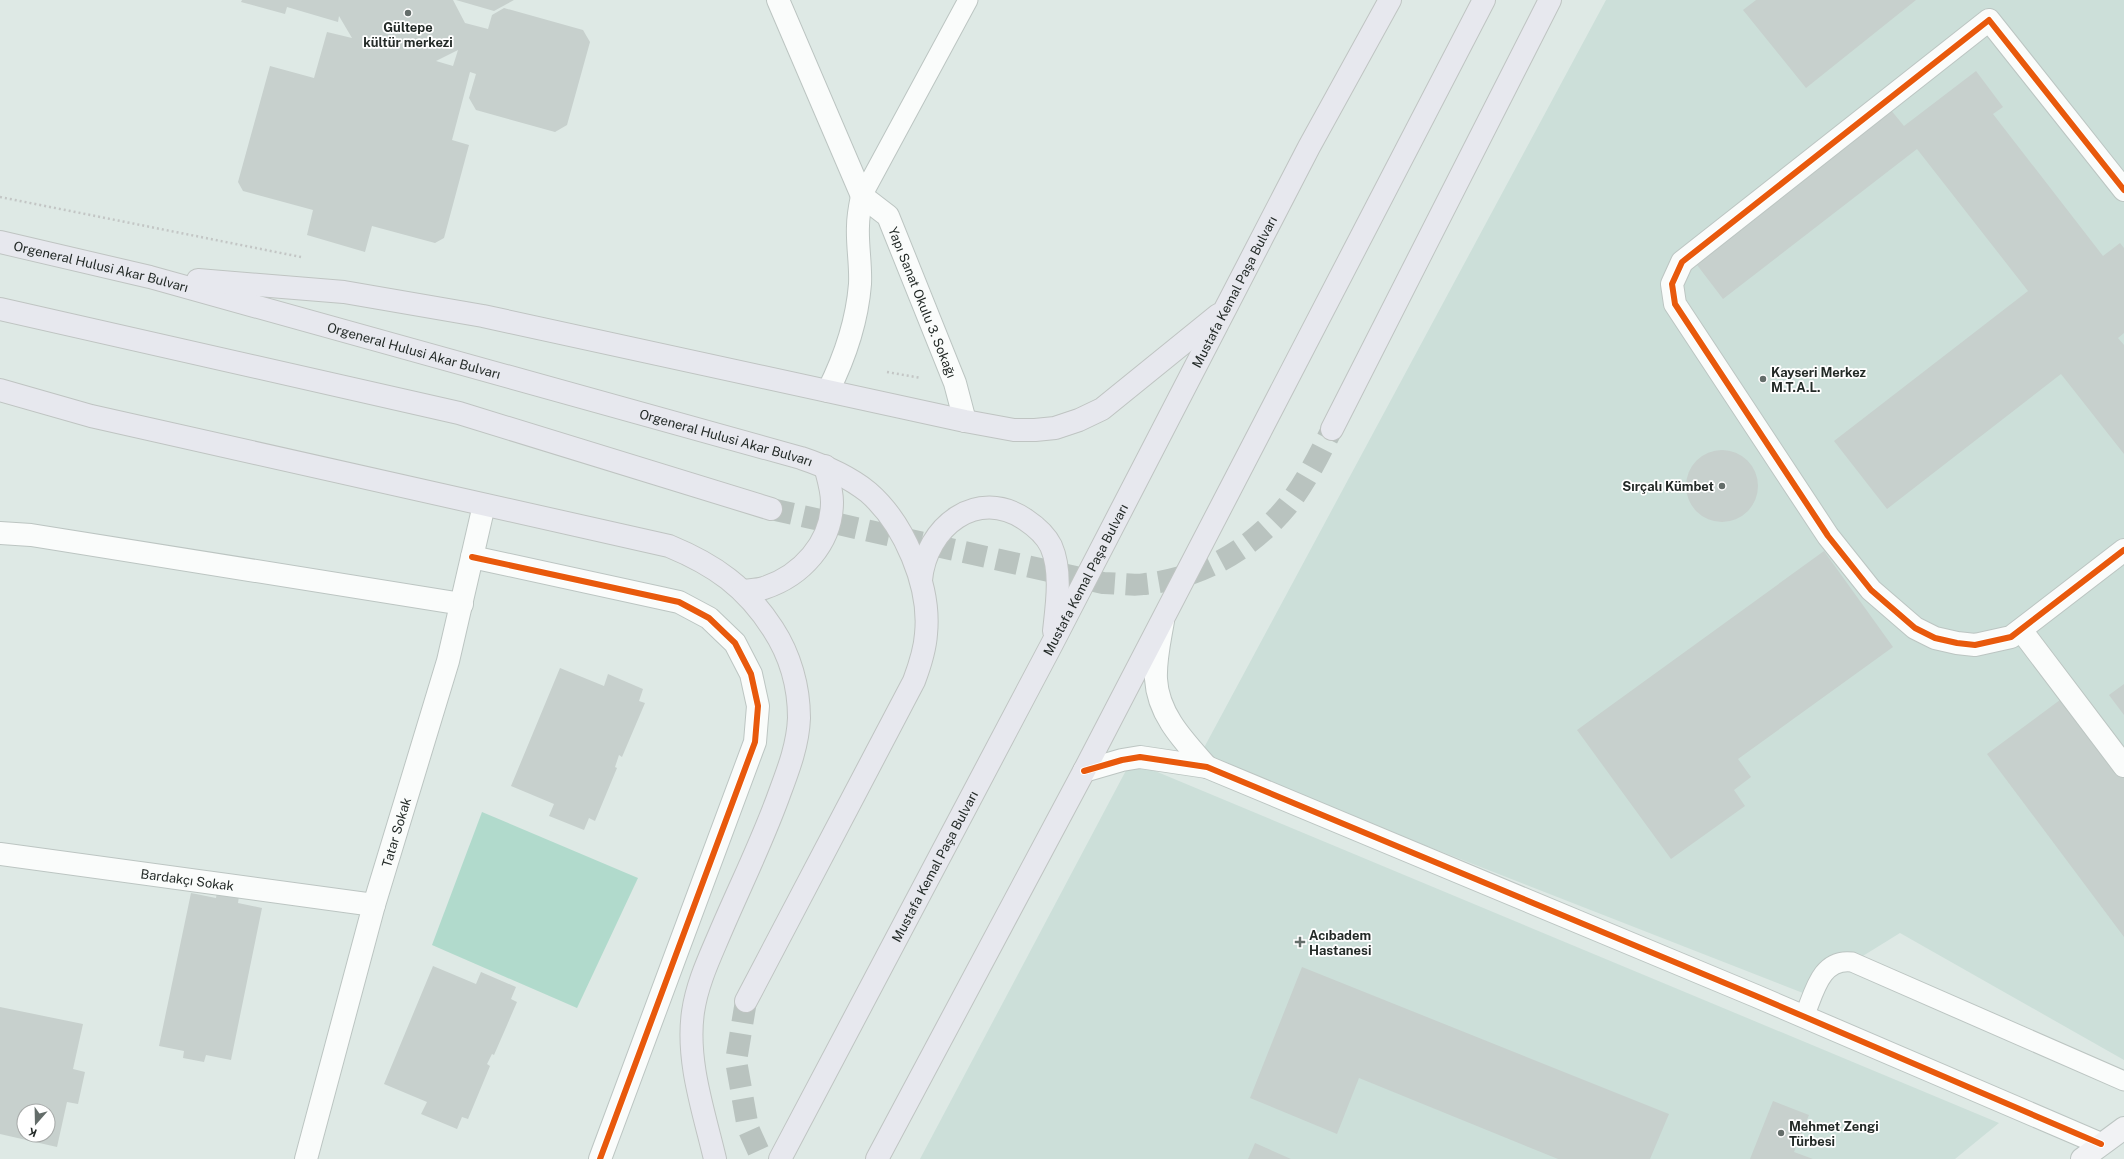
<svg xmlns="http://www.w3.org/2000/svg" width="2124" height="1159" font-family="'Public Sans',sans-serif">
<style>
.built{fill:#ccdfd9}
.green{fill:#b1dacc}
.building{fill:#c7d0cd;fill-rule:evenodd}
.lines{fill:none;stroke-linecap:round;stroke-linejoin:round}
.primary-tunnel{stroke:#b9c3bf;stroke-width:22;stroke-dasharray:22 11;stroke-linecap:butt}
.lane-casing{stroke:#bcc5c2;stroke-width:21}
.street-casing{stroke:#bcc5c2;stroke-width:24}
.secondary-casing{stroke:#bcc5c2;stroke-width:24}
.primary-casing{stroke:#bfc4c2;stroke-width:24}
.path{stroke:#c3c6c5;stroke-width:2.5;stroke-dasharray:2 3;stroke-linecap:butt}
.lane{stroke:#fafcfb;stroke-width:19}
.street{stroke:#fafcfb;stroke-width:22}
.secondary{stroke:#f1f2f4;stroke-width:22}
.primary{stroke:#e7e8ee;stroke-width:22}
.cycleway-casing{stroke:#fff;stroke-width:8}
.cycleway{stroke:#e8590c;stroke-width:6}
.poi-dot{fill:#646d6a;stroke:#fff;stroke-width:1.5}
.labels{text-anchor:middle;stroke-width:3.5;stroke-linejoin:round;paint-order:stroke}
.poi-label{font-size:13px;font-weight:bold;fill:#232a27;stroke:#fff;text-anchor:start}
.street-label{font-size:13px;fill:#232a27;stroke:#fff}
</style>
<rect width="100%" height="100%" fill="#dee9e5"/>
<path class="built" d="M1606,0h518v1060l-224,-127 -97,60 -604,-236z
M1131,761l868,362 -44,36h-1035z"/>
<path class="green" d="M482,812l156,66 -61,130 -145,-63z"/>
<path class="building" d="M242,0h211l12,23 23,6 4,-14 12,-7 79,22 7,12 -23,83 -12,7 -79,-22 -7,-12 7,-24 -6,-2 -18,68 17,5 -25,93 -9,5 -63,-17 -7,26 -58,-17 6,-25 -70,-19 -5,-9 32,-116 44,12 13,-46 25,6 -13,-22 -1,6 -51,-15 -2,7 -44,-12zM458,50l-5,16 -17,-5z
M456,0h58l-20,11z
M1756,0h160l-110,88 -63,-78z
M1976,71l27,36 -10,7 110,142 17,-13 4,5v85l-6,5 6,7v109l-63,-80 -174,135 -53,-68 194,-150 -111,-142 -194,150 -29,-38 196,-152 14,17z
M1686 486a36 36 0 1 1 72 0a36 36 0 1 1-72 0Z
M1824,551l69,96 -155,112 13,18 -17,13 11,16 -74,53 -94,-129z
M560,668l44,18 4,-12 35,15 -4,12 6,2 -23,54 -3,-2 -4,12 2,1 -22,53 -6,-3 -5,12 -35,-14 5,-12 -43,-18z
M2124,684v31l-15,-20z
M2068,694l56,75v168l-137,-183z
M217,891l22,5 -1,7 24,5 -31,152 -25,-5 -2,7 -21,-4 1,-7 -25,-5 32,-153 25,5z
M433,966l43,18 5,-12 35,15 -5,12 6,3 -23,53 -2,-1 -5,10 3,2 -22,53 -6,-2 -5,12 -36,-15 6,-12 -43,-18z
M1302,967l367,147 -19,45h-92l-199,-81 -22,56 -87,-36z
M0,1007l83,17 -10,45 12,3 -7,32 -11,-2 -10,45 -57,-13zM24,1111h24v24h-24z
M1773,1101l36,14 -15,37 19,7h-63z
M1255,1143l36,16h-43z"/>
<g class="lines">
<path class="primary-tunnel" d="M771,509l332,74c14,0 29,3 42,1 57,-6 107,-35 143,-79 18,-23 31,-50 44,-76
M746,1001l-10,60 12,67 14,31"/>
<g class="lane-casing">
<path id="lane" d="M862,196l106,-196
M1804,1017c10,-23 16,-59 48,-55l272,119"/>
</g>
<g class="street-casing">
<g id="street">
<path id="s1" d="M778,0l84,196 26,20 67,167 10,38"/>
<path d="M2124,190l-135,-170 -307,242 -10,22 3,20 153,232 43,54 44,38 20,10 22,5 18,2 36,-8 113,-87"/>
<path d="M828,391c17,-34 29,-69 32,-107 1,-20 -3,-39 -2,-58 0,-10 2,-20 4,-30"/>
<path d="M0,533l31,2 431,69"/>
<path d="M472,557l207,45 30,16 26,25 16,31 7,32 -3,36 -155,417"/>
<path d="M1163,621c-3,18 -8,39 -7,58 2,36 28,62 51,88"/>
<path d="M2021,630l103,136"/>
<path d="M1084,771l38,-11 18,-3 67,10 549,229 345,148"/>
<path id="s2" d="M0,854l374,51"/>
<path id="s3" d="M306,1159l68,-254 74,-244 36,-156"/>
</g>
</g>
<g class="secondary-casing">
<path id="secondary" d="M2082,1159l42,-31"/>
</g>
<g class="primary-casing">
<g id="primary">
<path id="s4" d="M0,242l150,35 651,181c24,8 47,18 67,34 36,31 63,94 58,142 -1,16 -6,31 -12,47l-168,320"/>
<path d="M198,280l146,12 139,24 482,105 49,9h21l20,-2 24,-8 23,-11 116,-94"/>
<path d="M0,309l459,104 312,96"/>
<path d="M0,390l91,26 578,130c46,19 77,41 104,83 17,26 26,58 26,89 -1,26 -10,50 -19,74 -17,48 -40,94 -60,141 -11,26 -23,51 -27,79 -7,49 11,100 22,147"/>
<path d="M1332,429l218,-429"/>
<path d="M921,580c5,-53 56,-94 105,-60 9,6 20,16 25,26 11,25 6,58 3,85"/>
<path d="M743,591c7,-1 15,-1 21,-3 37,-12 68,-45 68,-86 0,-12 -4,-24 -7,-36"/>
<path id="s5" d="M780,1159l272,-515 257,-497 81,-147"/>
<path d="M877,1159l207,-388 400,-771"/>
</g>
</g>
<path class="path" d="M0,197l301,60
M887,372l34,6"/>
<use href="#lane" class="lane"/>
<use href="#street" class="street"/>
<use href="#secondary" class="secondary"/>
<use href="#primary" class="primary"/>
<g class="cycleway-casing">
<path id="cycleway" d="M2124,190l-135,-170 -307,242 -10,22 3,20 153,232 43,54 44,38 20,10 22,5 18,2 36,-8 113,-87
M472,557l207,45 30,16 26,25 16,31 7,32 -3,36 -155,417
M1084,771l38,-11 18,-3 67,10 549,229 345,148"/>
</g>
<use href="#cycleway" class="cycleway"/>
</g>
<g class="poi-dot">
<circle cx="408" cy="13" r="4"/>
<circle cx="1763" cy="379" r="4"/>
<circle cx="1722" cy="486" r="4"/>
<path d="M1298 936h4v4h4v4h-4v4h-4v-4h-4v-4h4z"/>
<circle cx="1781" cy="1133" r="4"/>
</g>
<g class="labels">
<g class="poi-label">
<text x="408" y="32" text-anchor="middle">Gültepe<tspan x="408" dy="15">kültür merkezi</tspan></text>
<text x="1771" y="377">Kayseri Merkez<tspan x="1771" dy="15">M.T.A.L.</tspan></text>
<text x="1714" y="491" text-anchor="end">Sırçalı Kümbet</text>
<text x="1309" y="940">Acıbadem<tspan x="1309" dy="15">Hastanesi</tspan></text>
<text x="1789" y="1131">Mehmet Zengi<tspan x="1789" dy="15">Türbesi</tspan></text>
</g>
<g class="street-label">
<text dy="5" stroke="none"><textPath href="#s4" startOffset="104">Orgeneral Hulusi Akar Bulvarı</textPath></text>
<text dy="5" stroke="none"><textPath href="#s5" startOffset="979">Mustafa Kemal Paşa Bulvarı</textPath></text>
<text dy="5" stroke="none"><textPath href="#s1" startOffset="339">Yapı Sanat Okulu 3. Sokağı</textPath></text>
<text dy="5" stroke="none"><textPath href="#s4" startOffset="428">Orgeneral Hulusi Akar Bulvarı</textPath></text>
<text dy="5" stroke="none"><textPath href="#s4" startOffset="752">Orgeneral Hulusi Akar Bulvarı</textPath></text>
<text dy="5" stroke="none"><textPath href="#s5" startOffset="655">Mustafa Kemal Paşa Bulvarı</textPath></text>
<text dy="5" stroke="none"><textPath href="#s3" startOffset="339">Tatar Sokak</textPath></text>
<text dy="5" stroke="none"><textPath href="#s5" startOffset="331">Mustafa Kemal Paşa Bulvarı</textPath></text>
<text dy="5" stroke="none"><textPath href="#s2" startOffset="189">Bardakçı Sokak</textPath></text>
</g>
</g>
<g transform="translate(36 1123) rotate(200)"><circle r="19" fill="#ffffff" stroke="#a7aaa9"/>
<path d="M0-3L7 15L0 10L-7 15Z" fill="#646d6a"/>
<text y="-6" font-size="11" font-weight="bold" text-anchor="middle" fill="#232a27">K</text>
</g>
</svg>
